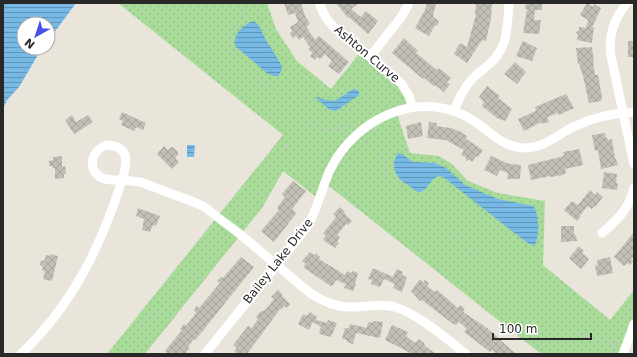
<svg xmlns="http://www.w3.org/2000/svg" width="637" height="357" font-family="'DejaVu Sans',sans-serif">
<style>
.grass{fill:url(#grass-dots)}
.water{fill:url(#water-rules)}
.building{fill:url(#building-cross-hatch)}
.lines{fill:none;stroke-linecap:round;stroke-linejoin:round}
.path{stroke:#c7c7c7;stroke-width:1;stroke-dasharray:3 2;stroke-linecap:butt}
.minor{stroke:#fff;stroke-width:9}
.labels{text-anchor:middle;stroke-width:4;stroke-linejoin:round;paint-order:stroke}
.street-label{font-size:12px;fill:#282828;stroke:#fff}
</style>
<defs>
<pattern id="grass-dots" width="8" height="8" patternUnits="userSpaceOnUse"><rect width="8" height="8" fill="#a9dc9b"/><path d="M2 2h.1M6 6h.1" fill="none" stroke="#91bd86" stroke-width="1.8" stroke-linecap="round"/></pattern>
<pattern id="water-rules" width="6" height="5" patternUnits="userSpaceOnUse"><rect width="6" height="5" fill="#75b9e4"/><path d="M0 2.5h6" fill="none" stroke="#6096b9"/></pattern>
<pattern id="building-cross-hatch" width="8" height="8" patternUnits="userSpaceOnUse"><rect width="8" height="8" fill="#c2bfb6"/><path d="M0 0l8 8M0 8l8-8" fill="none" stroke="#a7a49c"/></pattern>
</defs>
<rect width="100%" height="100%" fill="#e9e5db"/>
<path class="grass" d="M118,3h149l9,26 21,32 34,28 31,-39 36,30 14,27 -16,4 14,42 29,3 13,8 16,17 30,12 47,8 -2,64 67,55 24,-30v26l-7,16 -7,22h-79l-216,-171 -5,17 -37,-29 -21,37 -117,146h-38l176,-219z"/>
<path class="water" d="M3,3h73l-28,38v-17h-24v24h18l-23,39 -12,13 -4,9z
M253,21l5,3 8,16 15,24 1,6 -4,6h-5l-6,-3 -32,-27c-2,-12 8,-21 18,-25z
M354,89l5,2v4l-23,16 -6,-1 -14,-12 2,-1c21,9 19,0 36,-8z
M187,145h8l-1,12h-7z
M398,153l4,1 11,8 22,1 11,5 19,17 33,14 35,7c7,7 6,31 2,39l-6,-1 -8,-6 -78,-61c-12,-5 -14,16 -25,15 -3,-1 -7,-5 -10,-7 -6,-3 -11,-8 -13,-14 -2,-6 -1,-12 3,-18z"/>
<path class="building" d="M284,3h17l4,13 5,8 -3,2v2l8,12 4,-4 30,26 -10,12 -11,-8 4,-5 -7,-7 -5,5 -3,-2 -2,3 -5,-4 3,-3 -5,-4 2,-2 -7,-10 -4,3 -3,-4 -3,2 -3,-5 2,-2 -2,-4 8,-5 -3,-9 -7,2z
M336,3h23l-8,6 10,8 5,-6 12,10 -10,13 -19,-17 -1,1z
M427,3h9l-3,14 6,4 -2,5 -2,-1 -6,11 -14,-8 10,-18z
M476,3h16l-1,15 -5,23 -4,-1 -15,23 -13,-9 5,-10 1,1 1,-2 6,4 9,-32h-1z
M526,3h16v7h-7l-1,10h7l-2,14 -16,-1 4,-24h-2z
M587,3l6,4 1,-3 7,4 -4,9 -5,10h2l-2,16 -15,-3 1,-5 -2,-3 3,-2v-3l7,1 2,-8 -8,-5z
M404,38l14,13 -2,2 21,17 2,-2 12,10 -4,4 3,2 -6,8 -9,-7 -1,1 -10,-8 -1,1 -31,-26z
M523,41l14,7 -5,13 -16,-5z
M628,41h6v16h-6z
M592,47l2,15h-1l2,13h3l4,22 -1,4 -12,2 -6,-27 -4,-12h-1l-2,-16z
M515,62l11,10 -9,12 -13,-10z
M487,86l13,10 -2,2 14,11 -7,12 -8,-3 -15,-12 2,-4 -5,-5z
M566,94l8,14 -15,7 -1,-2 -11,4 2,5 -7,2 -1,-2 -17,9 -6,-12 18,-8 -1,-4z
M122,112l24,11 -3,7 -7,-3 -2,4 -13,-6 2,-4 -4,-2z
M72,115l4,7 12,-7 5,7 -19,12 -9,-14z
M421,122l2,14 -15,3 -2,-13z
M429,122l8,1 -1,3 15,2 10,4 6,4 -1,3 17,11 -5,7 -2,-1 -4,6 -2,-2 -4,1v-4l-5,-2 3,-5 -18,-10 -19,-2z
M605,133l1,5h2v2l4,-1 3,20h1l2,6 -17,4 -3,-19 -3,1 -3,-16z
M164,146l4,4 3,-3 3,1 4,4v3l-3,3 4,4 -7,7 -15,-15z
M579,149l4,16 -18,4 1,4 -4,2 -11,2 -1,-1 -19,4 -3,-15 36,-9 -1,-4z
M62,156v11l3,-1 1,8h-2v4l-9,1v-11h-2l-1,-2h-3v-5l4,-1v-3z
M491,156l18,8 12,1 -1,14h-13l1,-6 -8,-3 -3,6 -13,-6z
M604,172l13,2 -1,9 2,1 -1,6 -15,-2z
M293,181l13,10 -14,18 4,4 -1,2 -21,27 -13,-11 18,-21 -2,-2 8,-11 -3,-3z
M590,190l5,5 2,-3 6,5 -8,10 -1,-1 -2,3 -4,-3 -8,9 1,1 -4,5 -13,-11 8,-9 6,4z
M340,207l5,5 -1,1 8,8 -4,4 -2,-1 -9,11 3,2 -3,5 2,1 -4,5 -12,-8 3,-4 -3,-3 11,-13 2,-4 -3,-2z
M138,208l22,8 -4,10 -3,-1 -3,7 -8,-2 2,-11 -8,-3z
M561,226h13v9h2l1,6 -16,1z
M634,232v24l-3,3 2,2 -3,4 -2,-2 -4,3 -10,-9z
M579,246l5,5 -2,2 7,6 -8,10 -12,-11z
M310,252l4,3 2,-2 4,4 -1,2 26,16 2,-4 4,2 2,-2 5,2 -3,11h1l-3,7 -9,-3 2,-4 -10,-4 -4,6 -3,-1 -26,-18 3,-3 -4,-3z
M50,254l8,2 -6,25 -9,-2 2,-8 -3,-1 1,-4 -3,-1 1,-5 3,1 2,-6 4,1z
M241,257l13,10 -57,71 -2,2 -1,-1 -6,8 1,1 -4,6h-16l-4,-3 17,-21 -2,-1 4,-5 2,2 10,-13 -2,-3 3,-4 2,2 21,-25 -3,-2 4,-4 2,1z
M610,257l3,16 -16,3 -2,-12 3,3 -1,-7z
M373,268l20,9 4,-8 6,3 -1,3 5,2 -5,15 -9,-4 2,-4 -11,-5 -4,8 -9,-3 1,-4 -4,-1z
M420,279l3,3 2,-2 4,3 -2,3 8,6 2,-2 21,18 2,-3 5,4 -2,3 24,16 29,26h-19l-5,-4 -2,2 -26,-20 3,-3 -8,-7 -3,3 -3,-1 -31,-24 -2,1 -9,-10z
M278,290l5,5 -1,1 8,8 -3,4 -3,-2 -3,4 -1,-1 -33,45h-9l-4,-3 3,-3 -4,-3 15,-19 4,2 6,-9 -2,-2 5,-6 1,1 5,-4 7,-9 -3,-2z
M310,312l7,5 -1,3 11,3 1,-3 9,3 -6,14 -12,-3 2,-7 -8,-5 -4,8 -11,-6 5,-10 4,2z
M373,321l10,1 -3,16 -24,-5 -3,11 -6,-2v-2l-5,-1 3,-11h4l1,-4 17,4 1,-6 5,1z
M392,325l16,7 -2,4 9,7 4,-4 5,4 1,3 11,8h-25l-6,-4 -20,-10z"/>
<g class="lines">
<path class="path" d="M244,3c-1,5 -2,11 -4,16 -8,18 -19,20 -5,41l85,67c13,7 24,-1 37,-3
M369,136l8,7 5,8 5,26 9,11 175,143 7,3 36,11
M234,219l29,-30 5,-9 6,-16 18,-27 19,-16
M126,354l12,-21 6,-9 36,-29 12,-12 16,-29 15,-22
M611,354l12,-32 11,-22"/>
<path class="minor" d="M319,3l7,15 8,9 67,56 8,13 3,11
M627,3c-13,16 -19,32 -16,53l23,108
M370,57l32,-41 7,-13
M454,111c4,-12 10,-22 18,-32 11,-11 25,-18 31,-34 5,-12 5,-28 6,-42
M107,145c24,1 20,19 15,35 -7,0 -15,1 -22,-3 -14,-10 -7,-28 7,-32z
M602,233c15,-13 28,-25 32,-45
M21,354c51,-49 80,-107 101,-174l18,2 51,19 12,5 38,29 69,58c13,9 28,15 45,14 14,-1 26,-3 40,0 23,7 52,32 71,47
M205,354l102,-127c12,-20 14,-39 24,-59 24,-47 82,-77 132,-53 22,9 35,32 60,33 21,0 33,-12 50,-21 19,-9 40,-14 61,-15
M623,354l11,-30"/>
</g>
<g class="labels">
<g class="street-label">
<text transform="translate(367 54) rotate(40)" y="4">Ashton Curve</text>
<text transform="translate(278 261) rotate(-52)" y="4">Bailey Lake Drive</text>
</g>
</g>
<rect width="637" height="357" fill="none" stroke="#282828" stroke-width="8"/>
<g transform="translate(36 36) rotate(219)"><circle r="19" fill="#ffffff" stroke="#a9a9a9"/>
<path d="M0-3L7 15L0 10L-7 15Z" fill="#4751ea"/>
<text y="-6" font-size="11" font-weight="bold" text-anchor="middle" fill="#282828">N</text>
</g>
<path d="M493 333v6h98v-6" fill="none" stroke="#282828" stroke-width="2"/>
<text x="499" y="333" font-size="12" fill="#282828" stroke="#ffffff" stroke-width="3" paint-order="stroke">100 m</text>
</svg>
